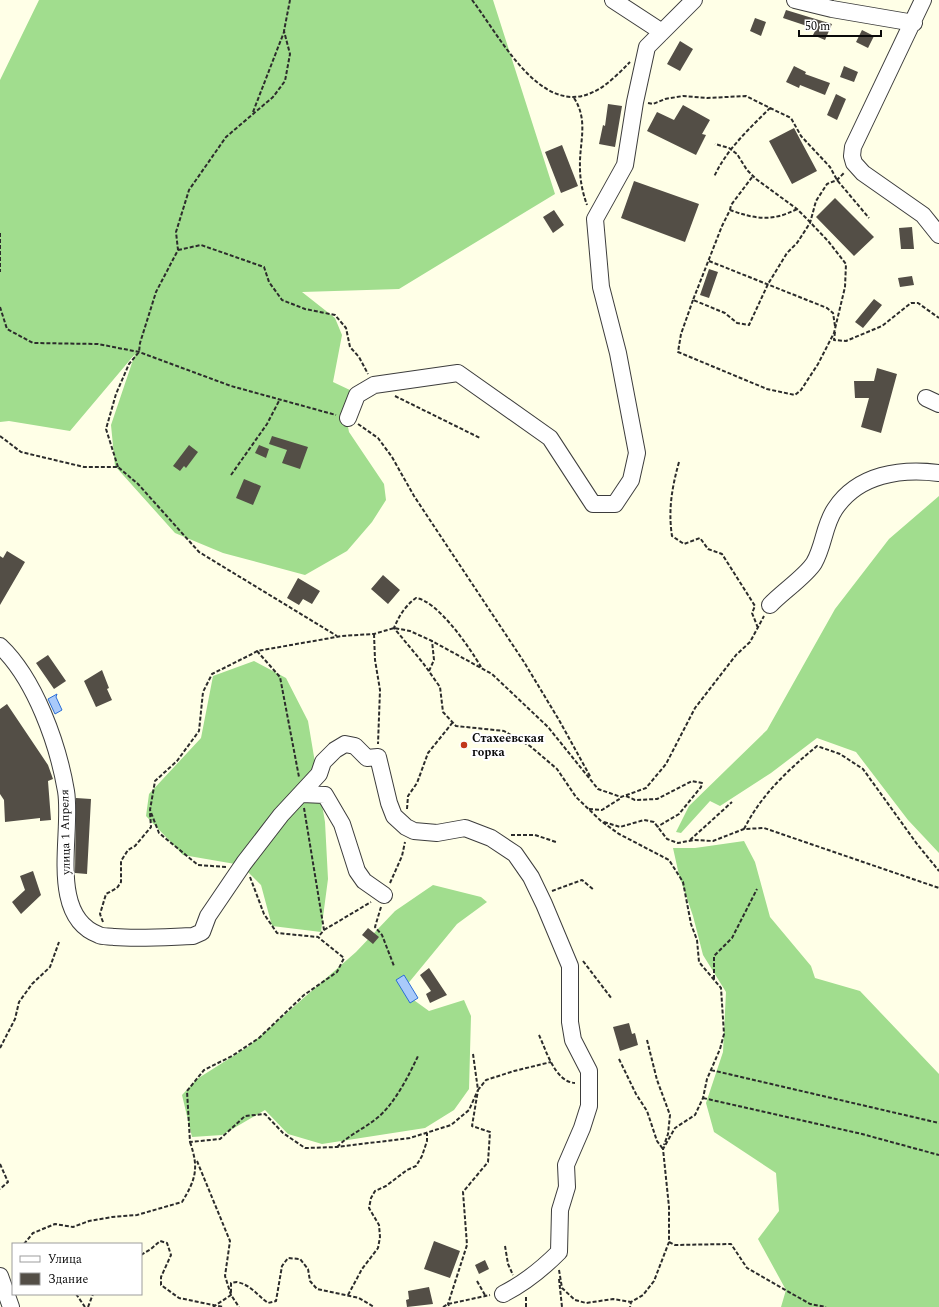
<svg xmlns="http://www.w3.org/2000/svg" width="939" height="1307" font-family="Spectral,serif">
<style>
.forest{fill:#a1dd8e}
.water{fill:#a9cafa;stroke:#2b6dd5}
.building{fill:#534e46}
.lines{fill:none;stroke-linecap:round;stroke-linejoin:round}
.minor-casing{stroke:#3d3d3d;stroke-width:18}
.path{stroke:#2c2c2c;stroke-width:2;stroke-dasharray:4 2;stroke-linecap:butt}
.minor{stroke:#fff;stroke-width:16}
.poi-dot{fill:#c1361b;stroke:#fff;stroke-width:1.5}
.labels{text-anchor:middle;stroke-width:4;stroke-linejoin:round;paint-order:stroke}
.poi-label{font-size:12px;font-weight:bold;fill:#0a0a0a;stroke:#fff;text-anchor:start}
.street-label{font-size:12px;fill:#0a0a0a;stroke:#fff}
</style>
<rect width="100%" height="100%" fill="#ffffe7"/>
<path class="forest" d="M39,0h454l62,194 -156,95 -97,3 33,26 7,17 -9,47 19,9 -8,16 5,25 35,52 2,16 -14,22 -25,29 -42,24 -82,-22 -48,-20 -60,-67 -4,-41 24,-71 -65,77 -61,-10 -9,1v-342z
M939,496v357l-31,-33 -52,-68 -39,-14 -46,35 -51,33 -10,-5 -29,32 -5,-1 13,-26 78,-76 68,-121 54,-70z
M254,661l32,17 22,43 17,101 3,57 -7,53 -49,-6 -11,-41 -20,-20 -58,-10 -37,-39 3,-22 52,-56 12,-62z
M744,841l11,21 15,55 41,49 4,12 45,13 79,83v233h-158l5,-17 -28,-51 21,-28 -3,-38 -62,-41 -8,-29 17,-51 3,-60 -23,-37 -10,-39 -14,-41 -6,-27h22z
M433,885l48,12 6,5 -30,22 -51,62 5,12 18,13 35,-11 7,16 -2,73 -15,21 -29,18 -103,16 -34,-10 -23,-24 -43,25 -30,2 -10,-42 15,-16 52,-33 107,-94 39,-41z"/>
<path class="water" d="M57,694l-1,3 6,13 -7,4 -7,-15z
M404,975l14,23 -8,5 -14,-23z"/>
<path class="building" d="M786,10l46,14 -7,16 -12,-5 3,-6 -33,-11z
M755,18l11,4 -5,14 -11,-5z
M862,30l12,6 -6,12 -12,-6z
M680,41l13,8 -13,22 -13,-7z
M794,66l12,6 -1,2 25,9 -5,12 -25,-10 -1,3 -13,-6z
M844,66l14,6 -4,10 -14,-5z
M836,94l10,5 -9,21 -10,-5z
M608,104l14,2 -7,41 -16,-3 4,-19 2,1z
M683,105l27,15 -8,14 4,1 -10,20 -49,-24 10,-19 17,8z
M794,128l23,43 -25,13 -23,-43z
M562,145l16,41 -17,7 -16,-41z
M634,181l65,23 -14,38 -64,-24z
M835,198l39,39 -20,19 -38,-39z
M554,210l10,15 -11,8 -10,-16z
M912,227l2,22h-13l-2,-21z
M709,269l9,3 -9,26 -9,-3z
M912,276l2,9 -14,2 -2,-9z
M874,299l8,6 -19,23 -8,-6z
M877,368l20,6 -16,59 -20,-6 8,-29h-14l-1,-17h20z
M272,436l36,11 -8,22 -18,-6 5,-13 -18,-6z
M189,445l9,7 -12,16 -2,-2 -4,5 -7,-5z
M259,445l10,4 -3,9 -11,-5z
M244,479l17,7 -8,19 -17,-7z
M7,551l18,11 -25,43v-49l3,2z
M383,575l17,15 -12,14 -17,-15z
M298,578l22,13 -8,13 -9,-5 -4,6 -12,-7z
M48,655l18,26 -12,8 -18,-26z
M102,670l7,18 -2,1 5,11 -16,7 -12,-26z
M7,704l41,61 5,14 -5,2 3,39 -11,1v-3l-35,4 -1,-22 -4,-6v-85z
M76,798l15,1 -4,75 -12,-1z
M33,871l8,24 -20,19 -9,-12 13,-12 -5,-14z
M368,928l11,9 -6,7 -11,-9z
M429,968l18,27 -17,8 -4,-9 5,-3 -11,-16z
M629,1023l3,11 3,-1 3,12 -18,6 -7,-24z
M434,1241l26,10 -10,27 -26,-9z
M485,1260l4,9 -10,5 -4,-9z
M429,1287l4,17 -26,3 -1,-7 3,-1 -1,-8z"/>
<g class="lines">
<g class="minor-casing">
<path id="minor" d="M613,0l49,32
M795,0l37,9 82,14
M923,0l-70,147 -1,9 2,7 9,10 60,42 16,20
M926,398l13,6
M348,418l9,-23 17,-10 84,-12 92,65 43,66h22l16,-24 6,-27 -19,-100 -17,-66 -6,-68 30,-54 10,-63 12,-55 47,-47
M770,605c11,-12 36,-29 44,-42 10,-17 10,-38 21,-54 23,-35 66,-41 104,-36
M0,646c35,33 58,98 66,145 7,41 -19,125 33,144 4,2 10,1 15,2 26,2 52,0 79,-1l9,-4 6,-16 36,-53 37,-48 38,-41 4,-12 12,-12 10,-6 10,2 12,12 11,-1 11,46 5,13 12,11 8,4 23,2 28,-5 26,10 24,16 16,23 13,27 26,62v56l3,18 16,31v35l-7,22 -16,37 1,22 -7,23 -1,42c-17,17 -34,31 -56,42
M302,794l23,1 17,29 15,47 7,10 20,14
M0,1276l11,31"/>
</g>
<path class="path" d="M472,0c26,33 67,116 119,93 15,-6 28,-20 39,-31
M574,98c15,23 5,45 6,70 0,13 3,26 7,37
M648,103l5,1 12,-5 18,-3 24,2 39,-2 24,12c-21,21 -44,42 -56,69
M770,108l21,10 10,18 29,31 7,13 32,38
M253,112l31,-80
M797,209c-25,13 -42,10 -67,1l-8,16 -29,74 32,13 12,10 12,2 19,-41 19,-31 10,-10 13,-20 6,-22 11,-17 10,-4 8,-8
M730,210l1,-5 22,-29
M0,233v39
M178,250l23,-5 63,22 5,15 13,18 23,9 30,6 11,13 4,19 9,10 9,17
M709,261l118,47 6,5 2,13
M693,300l-12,34 -3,18 89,37 28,6 6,-5 17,-26 16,-31 11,-46 1,-23 -18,-23 -20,-21 -11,-11 -41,-30 -9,-9 -10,-16 -8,-6 -14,-4
M0,307l7,22 26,14 65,1 41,8 92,34 105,29
M835,332l-1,8 12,1 36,-15 29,-23h7l21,15
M395,396l85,42
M358,424l20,14 14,19 22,39 110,166 35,58 32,58
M0,436l21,16 63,15h34l20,17 61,68 138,84
M679,462c-7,25 -11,48 -7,74l12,8 16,-6 8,11 14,5 33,52 -3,7 6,15
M118,467l-12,-38 10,-35 13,-30 10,-12 1,-9 16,-51 22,-42 -2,-18 13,-42 37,-53 47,-40 12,-16 5,-27 -6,-23 6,-31
M231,475l36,-51 13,-25
M374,634l1,26 5,30 -2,54
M257,651l23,26 19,100
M481,667c-11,-19 -43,-66 -65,-69 -11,8 -17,18 -22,30l29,35 17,24 3,25 13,14 48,5 26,15 27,23 19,28 25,24 18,13 50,26 14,22 8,42 6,16 2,22 22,26 3,46 -4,15 -13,30 -4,19 -8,17 -20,13 -12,21 6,58v35l-15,39 -11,14 -12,7 -1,5
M429,671l5,-11 -2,-19
M626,796l9,4 22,-1 35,-18 10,2 -1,4 -22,27 -22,13
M304,808l20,122 -6,7
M407,809l1,-13 9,-13 11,-30 25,-31
M589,809l13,1 19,-12
M604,822l16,5 24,-7 10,2 13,17 11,4 16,-3 19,1 31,-12 20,-1 175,60
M744,829c17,-34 44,-59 73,-83l23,8 23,15 54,75 22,27
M511,835h24l21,7
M690,840l42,-38
M226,867l-28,-2 -39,-32 -9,-23 5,-29 22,-20 22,-30 4,-39 9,-18 40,-20 5,-3 85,-15 32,-2 20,-6 16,3 22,10 60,33 56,53 50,62 23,8 25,-9 20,-24 29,-56 41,-53 14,-13 14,-26
M250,877l14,37 13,19 41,4 26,21 -7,14 -33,23 -45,43 -27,18 -28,14 -17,21 3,51 30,-3 25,-23 20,-2 18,19 22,15 32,-1 73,-9 41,-13 18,-15 9,-20 -6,36 18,6 -2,30 -25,30 4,53 -19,59 2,3
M390,883l12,-27 3,-14
M552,891l30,-11 12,10
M381,907l-6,20 7,8 12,31
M103,922l-3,-8 6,-20 11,-6 4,-6v-21l7,-11 7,-4 16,-19 -1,-14
M324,930l47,-28
M583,961l29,38
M714,979v-23l18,-18 25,-49
M539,1035c7,15 16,47 36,48
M647,1040l10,40 13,35 -2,19 -4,11
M0,1048l15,-29 4,-17 13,-18 18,-17 9,-25
M473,1054l5,36 8,-10 28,-9 37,-9
M619,1059l17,35 11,17 10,30 6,8
M711,1070l228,53
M703,1098l159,36 77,21
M337,1147c13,-13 27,-18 40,-29 17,-13 32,-43 41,-62
M197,1161l33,80 -5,35 6,19 8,12
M0,1164l8,18 -8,7
M669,1242l6,3 56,-1 16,24 63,36 16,3
M24,1244l9,-11 22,-9 18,3 16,-6 23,-4 25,-2 45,-13c14,-23 17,-34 8,-60
M505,1246l3,18 5,11
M141,1255l10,-6 9,-8 7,2 4,12 -10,22v8l18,13 44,9
M559,1270l3,18 13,12 11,3 27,-4 18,3
M559,1279l3,28
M477,1281l8,14
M76,1294l9,13
M348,1295l14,-26 16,-21 2,-11 -1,-12 -10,-17 2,-10 4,-7 11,-5 21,-16 9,-4 6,-10 5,-15v-8
M526,1297v10
M88,1307l5,-13
M213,1307l18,-12v-12l6,-1c14,3 20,13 31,21l8,-2 6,-35 6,-8 12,1 8,10 2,12 7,8 42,9 15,9
M443,1307l5,-3 42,-9"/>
<use href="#minor" class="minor"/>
</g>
<circle class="poi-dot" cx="464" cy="745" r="4"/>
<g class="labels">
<g class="poi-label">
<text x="472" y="742">Стахеевская<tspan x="472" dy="14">горка</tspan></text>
</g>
<g class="street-label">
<text transform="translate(65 832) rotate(-91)" y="4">улица 1 Апреля</text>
</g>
</g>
<rect x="12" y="1243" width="130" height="52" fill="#ffffff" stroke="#9d9d9d"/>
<rect x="20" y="1256" width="20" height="6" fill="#ffffff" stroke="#9d9d9d"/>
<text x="48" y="1263" font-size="12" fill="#0a0a0a">Улица</text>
<rect x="20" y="1273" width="20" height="12" fill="#534e46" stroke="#9d9d9d"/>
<text x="48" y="1283" font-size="12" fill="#0a0a0a">Здание</text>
<path d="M799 30v6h82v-6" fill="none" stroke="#0a0a0a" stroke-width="2"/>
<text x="805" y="30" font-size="12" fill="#0a0a0a" stroke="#ffffff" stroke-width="3" paint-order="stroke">50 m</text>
</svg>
